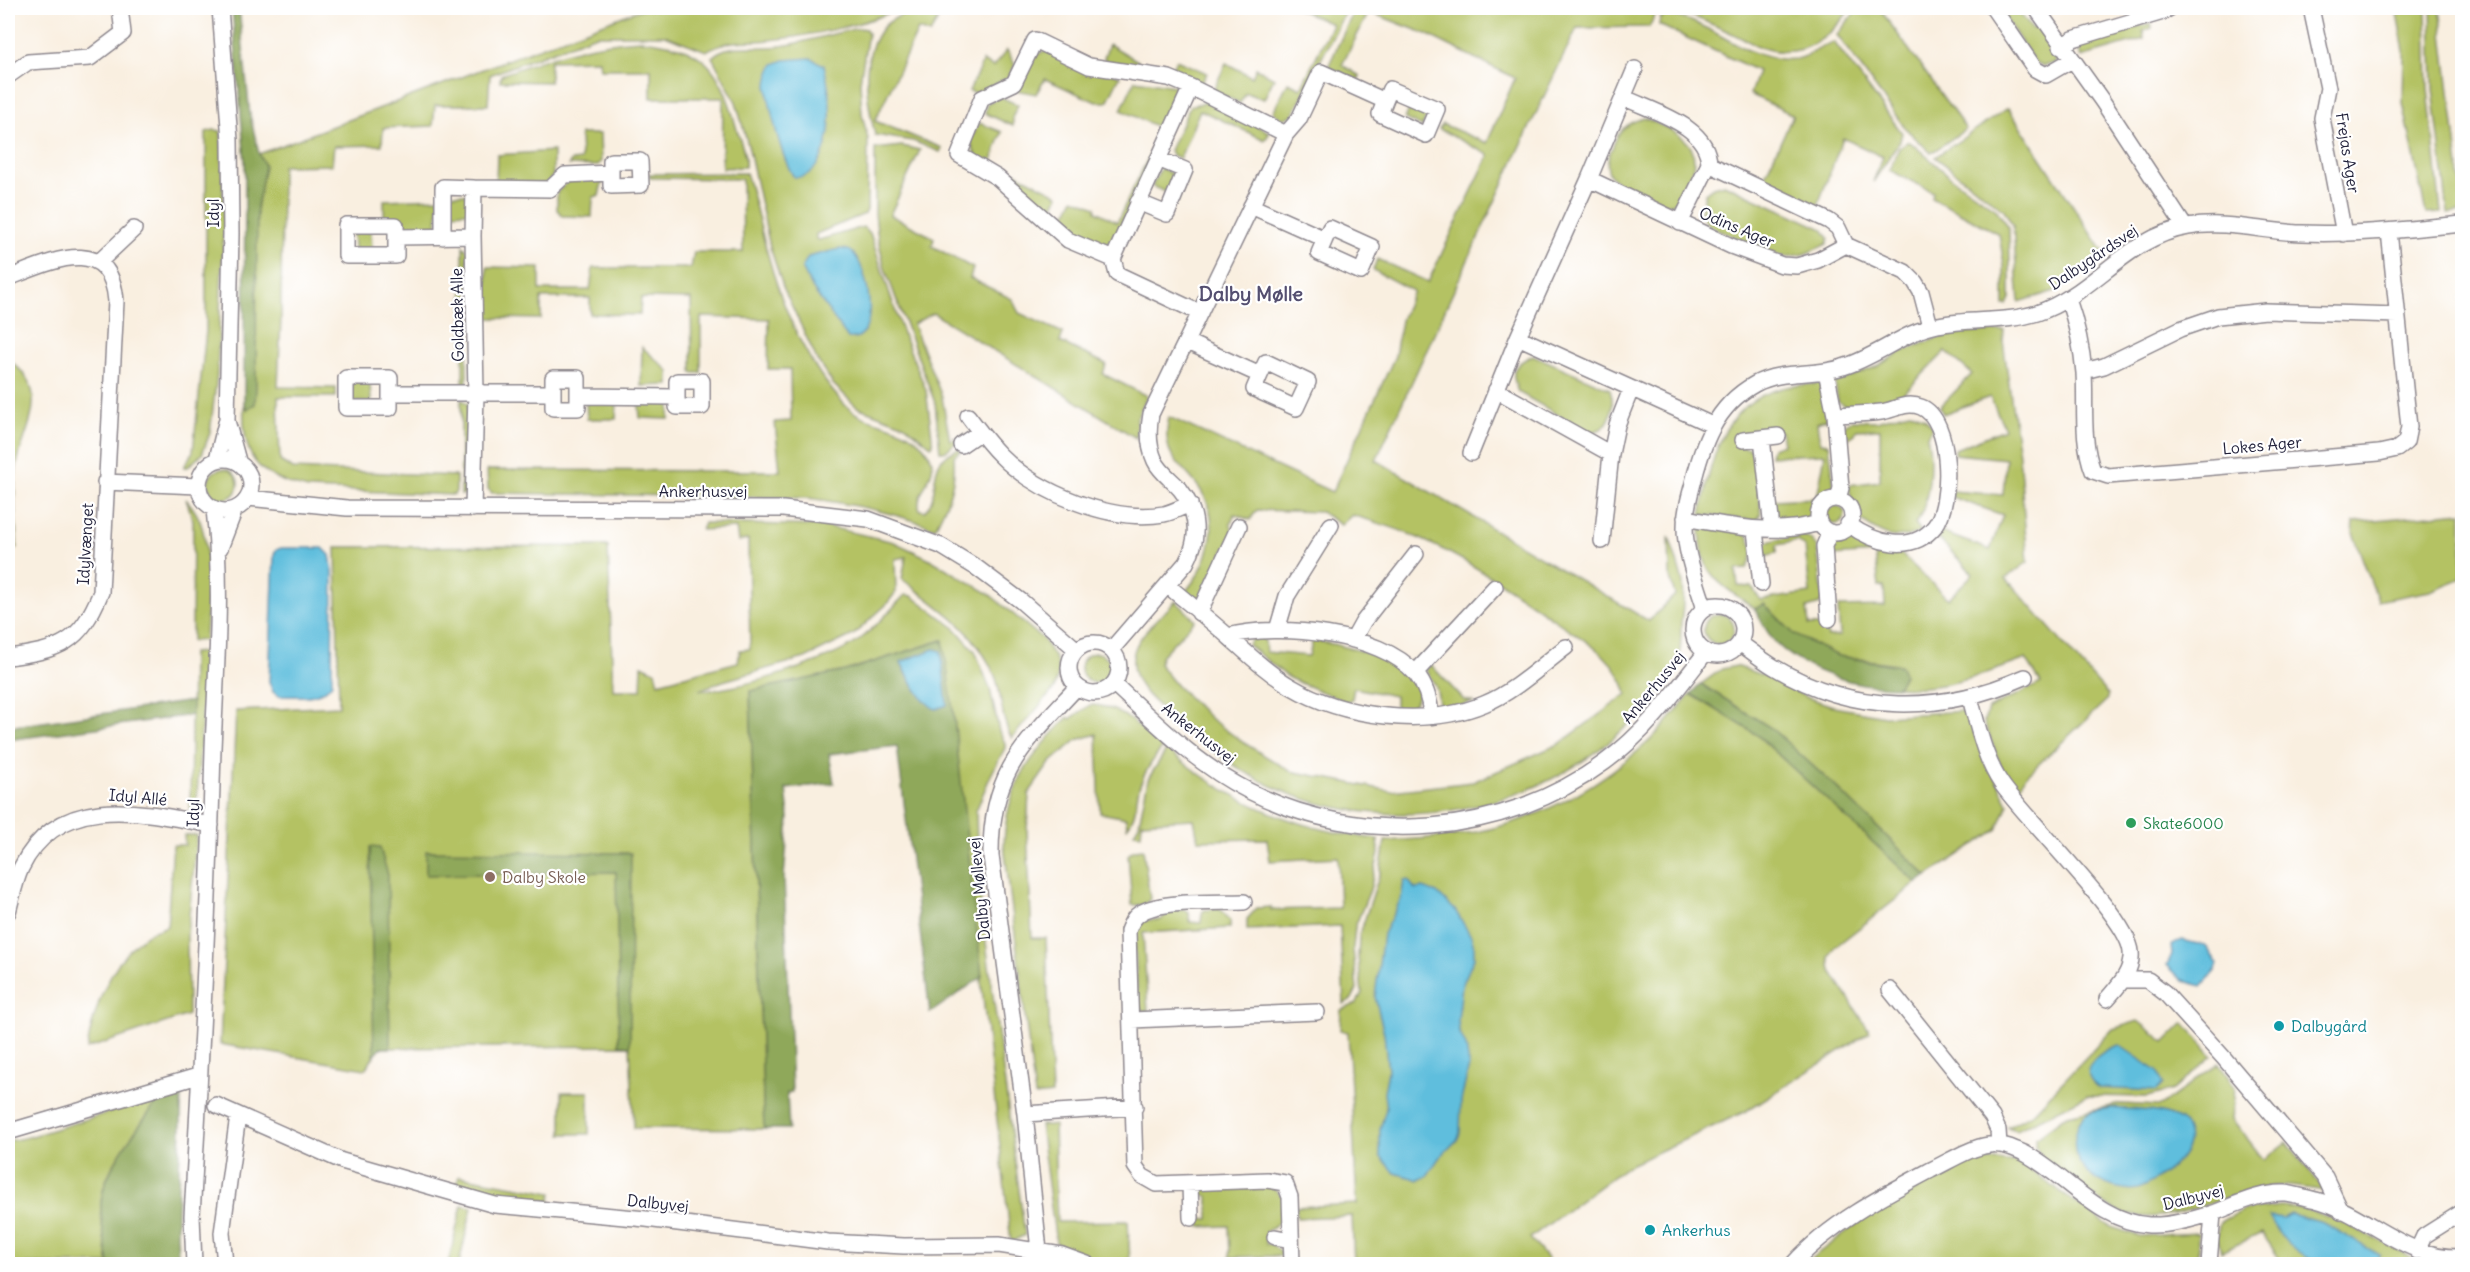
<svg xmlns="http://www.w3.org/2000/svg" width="2470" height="1272" font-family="Delius,sans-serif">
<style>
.green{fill:#b4c264;stroke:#6b7250;stroke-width:1.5}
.forest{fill:#8fa85a;stroke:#58654a;stroke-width:1.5;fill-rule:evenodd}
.water{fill:#5fbedd;stroke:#40708c;stroke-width:1.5}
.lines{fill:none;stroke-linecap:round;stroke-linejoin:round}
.minor-casing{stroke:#8e888e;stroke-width:18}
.minor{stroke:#fff;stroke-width:15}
.leisure-dot{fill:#2e9e5b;stroke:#fff;stroke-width:2}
.education-dot{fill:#8d6e63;stroke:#fff;stroke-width:2}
.culture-dot{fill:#0f9aa8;stroke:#fff;stroke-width:2}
.labels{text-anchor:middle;stroke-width:4.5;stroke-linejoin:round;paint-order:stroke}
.street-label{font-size:16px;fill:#22223b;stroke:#fff}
.leisure-label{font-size:16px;fill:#27864d;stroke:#fff;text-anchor:start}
.education-label{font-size:16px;fill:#785e54;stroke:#fff;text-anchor:start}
.culture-label{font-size:16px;fill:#0d838f;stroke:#fff;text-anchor:start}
.quarter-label{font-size:20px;font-weight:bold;fill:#544f70;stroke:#fff}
</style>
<rect width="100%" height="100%" fill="#fff"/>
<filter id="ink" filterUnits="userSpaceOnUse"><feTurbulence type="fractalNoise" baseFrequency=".0167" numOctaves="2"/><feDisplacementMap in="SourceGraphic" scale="12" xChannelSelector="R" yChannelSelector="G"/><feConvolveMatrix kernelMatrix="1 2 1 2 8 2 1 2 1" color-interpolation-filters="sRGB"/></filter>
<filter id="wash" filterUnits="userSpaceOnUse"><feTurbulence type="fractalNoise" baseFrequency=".008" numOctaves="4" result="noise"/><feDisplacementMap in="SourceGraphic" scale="24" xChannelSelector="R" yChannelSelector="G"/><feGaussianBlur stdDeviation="1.35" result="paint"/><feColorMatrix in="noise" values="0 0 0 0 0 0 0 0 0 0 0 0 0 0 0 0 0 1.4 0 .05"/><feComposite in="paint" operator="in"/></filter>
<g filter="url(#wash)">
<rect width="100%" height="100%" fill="#f9efe0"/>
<path class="green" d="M644,8h256c-31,16 -95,29 -131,32 -25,3 -39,-2 -63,11l-41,-16h-69l-106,40 -2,30h-53l-2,21 -50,2 -1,17 -48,1 -2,19 -50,1 -1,153 -3,68 58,1v9h-58l2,64 13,8 163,7v15l-2,4 -146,-6c-52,-12 -67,-32 -64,-85l3,5 10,-203 8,-40 -6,-12z
M911,8h33l-14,26 -12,-4 -43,91 67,27 -2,4 -27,-11 -38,-6c-8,-34 -16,-74 6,-105 7,-11 21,-13 30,-22z
M1296,8h51l-54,107 -10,4 -10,-7 15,-30 13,6 31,-64z
M1355,8h290l13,2 -9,17 -72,1c-70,143 -134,288 -201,432l273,161 26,-26 -5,-17 -1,-41c5,15 11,32 14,47 2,14 -1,27 -2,41 0,9 0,18 -1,27 -5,29 -32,53 -52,73 -89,87 -235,114 -350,64 -36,-16 -68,-38 -98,-64 -19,-18 -50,-37 -47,-67 1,-22 29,-42 43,-57l19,19 -33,35 -3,9 18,22 34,33 33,24 46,28 101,20 82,-9 86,-38 68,-50c-9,-35 -40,-52 -68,-71 -48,-34 -96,-67 -150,-89 -19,-8 -38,-13 -57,-19l-11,10 -20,-13 -64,-2 -7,10 -16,-6 -3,10 2,9 -34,67 -3,1 -11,-9c24,-27 38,-70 15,-103 -20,-28 -40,-31 -31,-72l163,75 63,-136 6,-36 12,-29 -40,-21 4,-11 51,23 61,-127 -50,-26 3,-5 45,19 28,-65 -91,-45 -55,-21 -27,53 18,11 -2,4 -30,-13z
M1671,8h180c-21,30 -47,51 -85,41 -13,-4 -26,-12 -39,-18 -18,-8 -37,-16 -56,-23z
M1858,8h34l-10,4 84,117 -35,24 -26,-25 -68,-93z
M1998,8h18l16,21 9,-5c8,12 23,25 14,39l-12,3 -8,-4z
M2396,8h30l2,81 13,124 -15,1 -23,-111 1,-53z
M2431,8h9l21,176h1v28l-14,2 -15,-125z
M1668,15c46,6 77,49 128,44 16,-2 24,-14 38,-17l68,91 -2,8 -27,41 10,-25 -40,-19 -27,72 -55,-26 32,-69 -43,-21 8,-23 -99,-46 1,-7z
M2151,23l1,5 -9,3 1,8 -63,18 -2,-8 4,-7z
M859,28l7,1 2,4 -8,49 2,32 6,25 -1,71 -2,4 -49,20v5l3,1 44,-13 7,6 32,98 24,59 7,54 -2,2 -26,-21 -48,-18 -24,-23 -16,-24 -34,-73 -13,-40 -21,-98 -13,-47 -24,-45c14,-14 36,-9 54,-10 32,-1 62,-13 93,-19z
M640,40c64,6 80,26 96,86 3,13 11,28 9,41l-23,1 1,-70h-72v-29h-51l-1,-9 -49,1v21l-50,-1 1,-6c48,-18 87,-32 139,-35z
M1109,44l29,17 -3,5 -30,-5 -1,-3z
M1007,50l8,15 -6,12 -32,17 -8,-3 14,-30 10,6z
M1044,51l76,25 -13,26h-11l-51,-23 -9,15 -21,-4 18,-34z
M1176,60l31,13 -7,13 -30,-15z
M1226,63l26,14 4,-9 18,10 -10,21 -18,-6 -6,10 -27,-12z
M1135,80l40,6 4,15 -64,139 -19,6 -24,-11 -11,-11 13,-26 22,9v4l21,11 45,-93 -41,-19z
M1001,97l17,8 -5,10v11l-28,-13 2,-10z
M1205,102l65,30 -5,8 -65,-30 -20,48 -8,-3 -2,-5 20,-44z
M1412,103l17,8 -7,16 -17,-8z
M2008,108l97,146 -50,37 -36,11 -6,-76 -9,-16 -69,-53z
M1644,118c49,20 65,31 34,82 -10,16 -64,-14 -69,-27 -4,-10 0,-18 4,-27 6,-17 13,-23 31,-28z
M979,123l23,9 -10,29 67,34 -9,19 -73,-56 -7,-17z
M214,130l7,1 3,96 -7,148 -7,58 -8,21 -14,13h-4l9,-16 13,-120v-199z
M580,134h20l1,28 -4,4 -28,-1 2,-4 10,-1z
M1907,142h3l42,36 43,30 9,12 5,8 1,37v33l-3,7h-3v-40l-5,-31 -67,-36 1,-6 -44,-22 10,-22z
M902,146l18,4 -30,65 44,23 -2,8 41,22 -3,10 42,21 7,14 44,20 -3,9 46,22 -3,10 44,22 -10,22 -1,20 -203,-125 -20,11 29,73 8,44 16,-7 -20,17h-6l-5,-48 -50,-134 -7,-29 -3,-26v-65z
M553,151v25l-8,8 -49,-1 1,-28z
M1161,168l17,9 -8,17 -18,-8z
M746,173c8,24 13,50 20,75 15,57 39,116 80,158 22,22 67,14 85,52 8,17 -18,36 -11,52l5,1c14,-16 6,-35 15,-49 4,-7 13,-10 19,-14l2,3 -7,5c2,29 -6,47 -19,72 -42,-16 -83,-24 -127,-30l-316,-5 -4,-4 -1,-19 293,1 -5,-49 16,-1 -1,-52h-22l1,-50 -68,-2v56h-9l-1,-74 -50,-1 -1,17 -50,-1v-16h-49v21l-53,-1 -1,-51 53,1v22h50l3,-22h98l3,-16h49l-1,-73 -92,-1 -1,-4z
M572,178l25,1 5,3 -3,14 -6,1 -1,20 -29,-1 -6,-6v-18z
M1724,184l99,45 6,9 -2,6 -22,10 -19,3 -16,-4 -62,-28 -7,-12 4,-20 8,-6z
M450,194h19v18l-19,1z
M439,198l-2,30 -5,4 -28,1 -20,-14v-19z
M353,231h18l1,18 -18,1z
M463,246l5,5 -1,132 -4,4z
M2004,331l-1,10 16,114 9,107 -22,16 102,117v4l-83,78 -8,19 -16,-30 -17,-44 4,-13 53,-26 -15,-24c-43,16 -83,32 -129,28l7,-13 -8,-10 -58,-8 -43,-21 -31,-31 -9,5c-37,-28 -54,-30 -55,-82l46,6c8,10 9,26 0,36l-10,1 2,16 14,1 8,13 50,-7 -5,-46 -7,-6 -21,4v8l-12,3 -1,-12c6,-4 36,-10 43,-7 4,1 7,6 10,10l6,52 -3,5 -13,4 2,17h12l4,4 3,8 12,-1 -2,-29 47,-1 -1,-19h-5l-4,-34 -43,3 1,-14 12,-7 10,-2 24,13 20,6 49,47 25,-25 -37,-38 5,-4 49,18 13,-35 -52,-18 1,-6 51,4 3,-36 -51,-5v-5l50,-20 -15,-32 -47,17 -3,-7 32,-33 -26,-23 -42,42 1,8c-21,6 -48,14 -67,1l-3,-19 43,-17 23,-14 39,-15 25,-4z
M642,347l27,24v14l-28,1z
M1533,355l77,34c6,19 1,43 -22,43l-70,-40c-8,-21 -6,-27 15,-37z
M8,360c12,7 24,22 25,36 2,23 -12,46 -16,68 -5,27 -1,56 0,83l-9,11z
M352,382l18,1 1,19h-19z
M1821,383l6,36 -10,4 3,20 9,1 5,42 -2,6 -9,5 -7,7 -4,11 -9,7h-25l-5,-22 44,-2 8,-44 -55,2 2,-8 11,-4 -2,-12 -41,4 2,11 7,1 7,7 5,58 -3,6 -6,1 -51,-5c9,-51 19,-110 78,-126 13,-4 29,-4 42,-6z
M461,399l7,5 -2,90 -5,1z
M591,400l26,3 -1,16h-29l-1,-15z
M645,400l25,3 -1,16 -29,-1 -1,-13z
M1909,412c10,1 18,6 23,15l-5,9c6,22 3,70 -12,88l6,8c-29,10 -35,5 -61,-12 -4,-9 -11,-25 -11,-35l31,-4v-52l-24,1 -1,4 -12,8 -1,-15 10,-7 24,1z
M208 484a15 15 0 1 1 30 0a15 15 0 1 1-30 0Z
M186,499c7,8 13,17 16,28 9,29 4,82 3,113l-13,1 1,-121z
M1827 515a9 9 0 1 1 18 0a9 9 0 1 1-18 0Z
M2462,512v66l-32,13 -52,10 -25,-68 1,-11z
M704,523l121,3 69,16 34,16 60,35 55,46 12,19 4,13 -5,18 -42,49c-12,-18 -9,-42 -17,-62 -20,-47 -55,-68 -93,-97l4,-22 -11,2 1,33 -10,13 -33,30 -48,23 -82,23 -24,9c29,4 135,-30 159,-49 17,-13 32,-31 47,-46l7,1 42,31 21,24 15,38 9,42 6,12v5l-15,29 -14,34 2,71 47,353 -14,7 -69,-602 -97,31 -95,20 14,438 -130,-1 -4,-82 -250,2 -15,21 -145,-25 16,-333 103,-5 -3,-159 272,-1 5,144h28l1,-25 13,6 3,12 80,-21 2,-12 10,-1 -2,-109 -10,1 -2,-13 -35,2z
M1704 629a15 15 0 1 1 30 0a15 15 0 1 1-30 0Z
M1261,637l4,4 1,11 43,4 3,-13 3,-2c23,3 114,22 102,57 -2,9 -9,12 -18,12l-4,-4v-10l-41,-8 -2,11 -6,3 -57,-24 -41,-33 5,-7z
M206,652l-10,160 -6,-2 2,-157z
M1081 668a15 15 0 1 1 30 0a15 15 0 1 1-30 0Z
M1430,664l34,36 10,2 -27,7 -8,-4c-1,-8 -1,-15 -5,-22 -4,-6 -7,-7 -8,-14z
M1736,666l32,11 38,20 33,11 46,8 79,-5 44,93 -11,26 -70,46 -90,-88 -66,-60 -70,-44 21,-15z
M1691,694l65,40 161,149 -82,64 -6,10 2,14 39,61 -124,79 -120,56 -96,71 20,24 -5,2h-191l-2,-48 -55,2 -1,-11 61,-3 -9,-172 -8,-2 1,-20 15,-6 6,-11 -4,-36 1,-20 21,-64 5,-32c29,-2 58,-3 86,-8 67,-12 127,-46 177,-91 16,-15 29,-32 43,-48z
M1090,705c31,0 51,24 73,42 -9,11 -18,24 -23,38 -5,14 -2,30 -13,42l-1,-9 -26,-5 -3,-79 -20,6 -27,23 -21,30 -2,38 5,107h14l6,156 -17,2 -31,-251c2,-60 25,-86 64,-128l2,2z
M1167,749c62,53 130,81 211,90l1,14 -9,37 -15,37 -2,22 4,40 -5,10 -8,5 -4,-78 -93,4v-11l10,-11 14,-1v3l69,-2 -2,-51 -68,4 -3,-22 -69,1 -4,-21 -52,3 -1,12 -7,-1 5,-9 9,-45z
M184,835h13l-10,101 1,79 -101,34c7,-42 23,-88 59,-114 6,-4 15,-6 21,-9l6,-81h12z
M1143,849l7,50 -6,6h-12l-4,-50 6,-5z
M1220,909l10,11v8l-87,5 5,78h-6l-4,-5 -4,-73 11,-13h16l9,-10h15l4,3 1,9 11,1 1,-10 2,-3z
M2138,1021l27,21 19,-19 28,33 -39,34 -26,7 -60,-1 -70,34 -10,-3 25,-13 81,-85z
M2219,1063l16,25 -3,31 32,41 23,-18 38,49c-16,-2 -35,-7 -51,-5 -50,6 -113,48 -161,23 -22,-11 -51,-37 -71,-52l-7,-11 1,-8 31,-23 54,-11 39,2z
M562,1092h27v42h-27z
M162,1096c-18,24 -52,65 -59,94 -6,23 3,52 6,74h-101v-123l21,-4z
M1040,1125h14l3,97 71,-1 2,43h-23l-51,-21z
M1996,1160l22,2 93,65 29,9 58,-3v31h-394l59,-45 57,-32 50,-25z
M459,1176l93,17 -2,9 -94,-16z
M1272,1187l12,11 1,19 -12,11 -7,3v13h5l14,12 -55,1 -1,-31 -29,1 -1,-8h10v-22l-10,-2v-6z
M462,1205l10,2 -13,57h-11z
M2281,1206c47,2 100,38 144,58h-142l-21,-31 -41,19 -4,-16 3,-14 24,-12z"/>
<path class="forest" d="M232,8h7l11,107 9,39 6,12 -8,40 -1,181 -1,17 -8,5 -3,-5 1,-241z
M1764,604l31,31 43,21 63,10 3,8 -7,13c-41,0 -90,-14 -120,-43 -10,-10 -16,-23 -22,-35z
M943,640l11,77 28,260 -52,36 -33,-267 -68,8 5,29 -48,6 3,29 -5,59 8,215 -5,1 2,36h-25l-14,-438 95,-20zM901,662l46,43 -11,4c-16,-9 -28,-31 -35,-47z
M1701,684l70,44 66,60 90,88 -10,7 -161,-149 -65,-40z
M192,701v14l-184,25v-13z
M370,847l10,1 8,27 2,173h-10l-6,9z
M426,851l205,2 -1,193 -11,-1 -3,-173 -190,3z
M173,1094l8,2c2,56 -8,112 -2,168h-70c-3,-19 -9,-40 -8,-60 2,-36 40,-80 61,-108z"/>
<path class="water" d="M810,58l14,7c4,17 7,38 6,56 -1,21 -11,59 -36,56 -12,-17 -25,-70 -27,-91 0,-8 3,-15 7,-22l10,-4z
M839,249c5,0 9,0 13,3 16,13 31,92 -4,86l-35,-49 -11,-21 6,-11z
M281,548h42l7,7 3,17 -1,111c-11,17 -35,13 -53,13l-6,-4 -4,-10 5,-127 2,-5z
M934,649l7,2 6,54 -11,4c-13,-4 -29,-35 -35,-47z
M1408,880l7,9 7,-1 15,5 18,17 16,26 3,11v11l-12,28 -4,33 1,12 7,15 3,20 -8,35 -1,32 -3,7 -18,18 -12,18 -8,4 -24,-7 -15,-17v-27l6,-20 -2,-16 4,-22 -4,-38 -9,-36 8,-63 18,-35 3,-18z
M2182,940l24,6 12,18 -2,6 -14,16 -19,-5 -16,-16 5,-11 -1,-8z
M2119,1045l38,26 6,13 -7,7 -57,-3c-26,-17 2,-38 20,-43z
M2112,1108c22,2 49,1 68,12 4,3 6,7 7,11 10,23 -32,52 -50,58 -8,2 -15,0 -23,-2 -22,-7 -43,-23 -39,-49 4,-26 13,-27 37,-30z
M2291,1214l32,9 57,32c-9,13 -17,8 -30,7 -13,-2 -29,1 -42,-4 -17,-6 -31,-27 -39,-42l14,2z"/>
</g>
<g filter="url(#ink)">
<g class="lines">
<g class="minor-casing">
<path id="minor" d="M1993,8l42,61 11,6 26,-15
M2036,8l67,94 82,125
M2311,8l17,80 -6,30 22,116
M2061,46l12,-7 90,-27 7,-4
M8,76l20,-14 62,-4 33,-25 -3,-25
M1623,97c30,15 85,28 86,67l120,57 9,7 8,17 59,27 10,10 6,10 9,34
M1589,179l142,67 51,19 15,1 21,-6 28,-15
M1138,202l29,12 18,-44 -27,-11
M1251,206l74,33 5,-11 42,19 -11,25 -42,-19 6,-14
M1680,223l29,-59
M396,237v19h-50v-31h50v12l77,-1
M443,237v-50l31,1
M1113,259l-45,-19 -70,-62 -39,-23 23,-57 32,-15 21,-43 54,26 80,12 22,9
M99,262l35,-33
M8,278c40,-15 102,-47 108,23l-15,291c-21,52 -41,58 -93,65
M2068,299c8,23 14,49 16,74 2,32 -3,67 9,98l15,5 271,-23 18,-4 9,-7 3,-15 -20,-196
M1200,313l-83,-39 -4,-15 78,-172 95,47 13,-15 22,-47 64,29 -5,13 46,21 11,-26 -47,-20 -5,12
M1518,337l194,88
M1187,342l73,33 6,-13 42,20 -12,26 -42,-19 6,-14
M1826,371l9,44 6,73 -3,11
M2084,371l20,-5 76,-37 38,-13 48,-5 132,4
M1496,390l115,64
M390,393v-15h-44v30h44v-15h163v-15h25v30h-25v-15
M578,396l99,1v10h25v-26h-25v16
M1835,415c15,-1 31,-1 46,-3 14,-2 25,-11 40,-5 31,12 32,96 14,119 -23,29 -61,17 -87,-2
M968,416c10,13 20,27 32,39 37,38 111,68 164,59 9,-2 18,-7 26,-10
M227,421l11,40
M1762,438l10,91
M1743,440l35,-4
M961,445l19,-13
M1471,453l47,-116 71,-158 46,-110
M199 485a26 26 0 1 1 52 0a26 26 0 1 1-52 0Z
M217,459l10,-40 4,-185 -1,-94 -10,-132
M105,482l93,4
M248,498l99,10 436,1 85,10 73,27 36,22 44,33 56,49
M1818 516a17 17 0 1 1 34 0a17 17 0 1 1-34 0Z
M473,509l3,-116 -3,-157 1,-48 76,1 15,-14 46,-2v13l30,-1 -1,-24h-29v12
M1685,518c45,8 89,18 134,5
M1755,530l6,54
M1602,541l9,-87 6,-29 14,-36
M220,548l15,-39
M1167,585c21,18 43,35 63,53 19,17 38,35 60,48 54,32 136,42 194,18 30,-12 57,-38 82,-57
M1693 630a25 25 0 1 1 50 0a25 25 0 1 1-50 0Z
M1705,609c-7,-22 -16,-45 -19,-68 -3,-18 1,-36 6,-54 10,-42 23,-81 63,-103 28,-15 58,-7 88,-17 34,-10 60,-35 95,-42 32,-7 67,-2 99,-12 57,-19 89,-76 151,-86 39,-7 76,5 114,6 54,2 107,-4 160,-9
M1199,613l40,-87
M1829,619l-5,-73 6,-14
M1277,630l10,-34 44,-71
M1228,636c49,-13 153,-4 188,38 10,12 14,26 15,42
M1353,640l10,-18 53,-68
M1740,643c11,8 22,17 34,24 80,48 167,47 251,10
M1069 668a25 25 0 1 1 50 0a25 25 0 1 1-50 0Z
M1111,650l75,-87c14,-25 12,-51 -6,-74 -8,-9 -20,-17 -25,-28 -7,-15 -7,-31 -4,-47l135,-280
M1415,673l80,-86
M1114,684c42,39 83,81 135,107 113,57 254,46 356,-29 41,-30 70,-70 101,-110
M1970,698c8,28 14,60 31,85 24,36 128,135 130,169 2,20 -13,34 -24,47
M1244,902c-26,1 -81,-2 -102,10 -8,4 -11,11 -14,19l7,235 7,10 14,8 111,-4 18,3 5,14 2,67
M8,912c4,-15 7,-31 13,-44 38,-78 123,-56 190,-43
M2123,980h25l17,13 58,64 102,120 16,34
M1890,990l102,127 6,13 1,15
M1132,1020l185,-8
M216,1105l126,56 153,44 151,14 182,23 76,4 95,-1 63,10 25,9
M1025,1114l110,-7
M8,1132l190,-56
M1190,1183l1,35
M1275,1237l16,3
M1039,1251l-14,-137 -34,-258c-1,-83 33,-112 86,-169
M2417,1251l7,-15 38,-24
M194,1264l-2,-48c9,-156 17,-311 21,-467 3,-79 10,-160 1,-240
M225,1264l-3,-31 16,-117
M1793,1264c37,-41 89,-68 138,-94 19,-9 38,-22 58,-25 13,-2 24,3 35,8 42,22 75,69 125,72 21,1 46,-6 67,-13 21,-8 45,-20 69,-19 10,1 21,5 31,7 53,14 86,59 146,57
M2209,1264l4,-51"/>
</g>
<use href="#minor" class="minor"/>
</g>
</g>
<circle class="leisure-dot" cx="2131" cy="823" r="6"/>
<circle class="education-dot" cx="490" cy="877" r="6"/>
<g class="culture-dot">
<circle cx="2279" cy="1026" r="6"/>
<circle cx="1650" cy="1230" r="6"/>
</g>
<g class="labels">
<g class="street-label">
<text transform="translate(2348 153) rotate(81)" y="6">Frejas Ager</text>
<text transform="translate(213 213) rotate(-90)" y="6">Idyl</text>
<text transform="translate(1737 227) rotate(23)" y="6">Odins Ager</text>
<text transform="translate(2093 257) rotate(-34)" y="6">Dalbygårdsvej</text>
<text transform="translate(457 315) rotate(-91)" y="6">Goldbæk Alle</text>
<text transform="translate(2262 445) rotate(-5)" y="6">Lokes Ager</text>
<text x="703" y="497">Ankerhusvej</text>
<text transform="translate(85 544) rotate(-87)" y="6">Idylvænget</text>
<text transform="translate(1653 687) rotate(-50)" y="6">Ankerhusvej</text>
<text transform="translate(1199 733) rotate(38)" y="6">Ankerhusvej</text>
<text transform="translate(138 797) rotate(5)" y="6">Idyl Allé</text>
<text transform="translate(193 813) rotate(-88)" y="6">Idyl</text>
<text transform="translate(979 889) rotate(-96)" y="6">Dalby Møllevej</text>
<text transform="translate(2193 1197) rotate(-14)" y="6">Dalbyvej</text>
<text transform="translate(658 1203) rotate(6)" y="6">Dalbyvej</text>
</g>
<g class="leisure-label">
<text x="2143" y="829">Skate6000</text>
</g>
<g class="education-label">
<text x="502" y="883">Dalby Skole</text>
</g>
<g class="culture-label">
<text x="2291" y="1032">Dalbygård</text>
<text x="1662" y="1236">Ankerhus</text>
</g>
<g class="quarter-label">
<text x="1251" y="301">Dalby Mølle</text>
</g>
</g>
<rect width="2470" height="1272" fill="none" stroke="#fff" stroke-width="30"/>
</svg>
